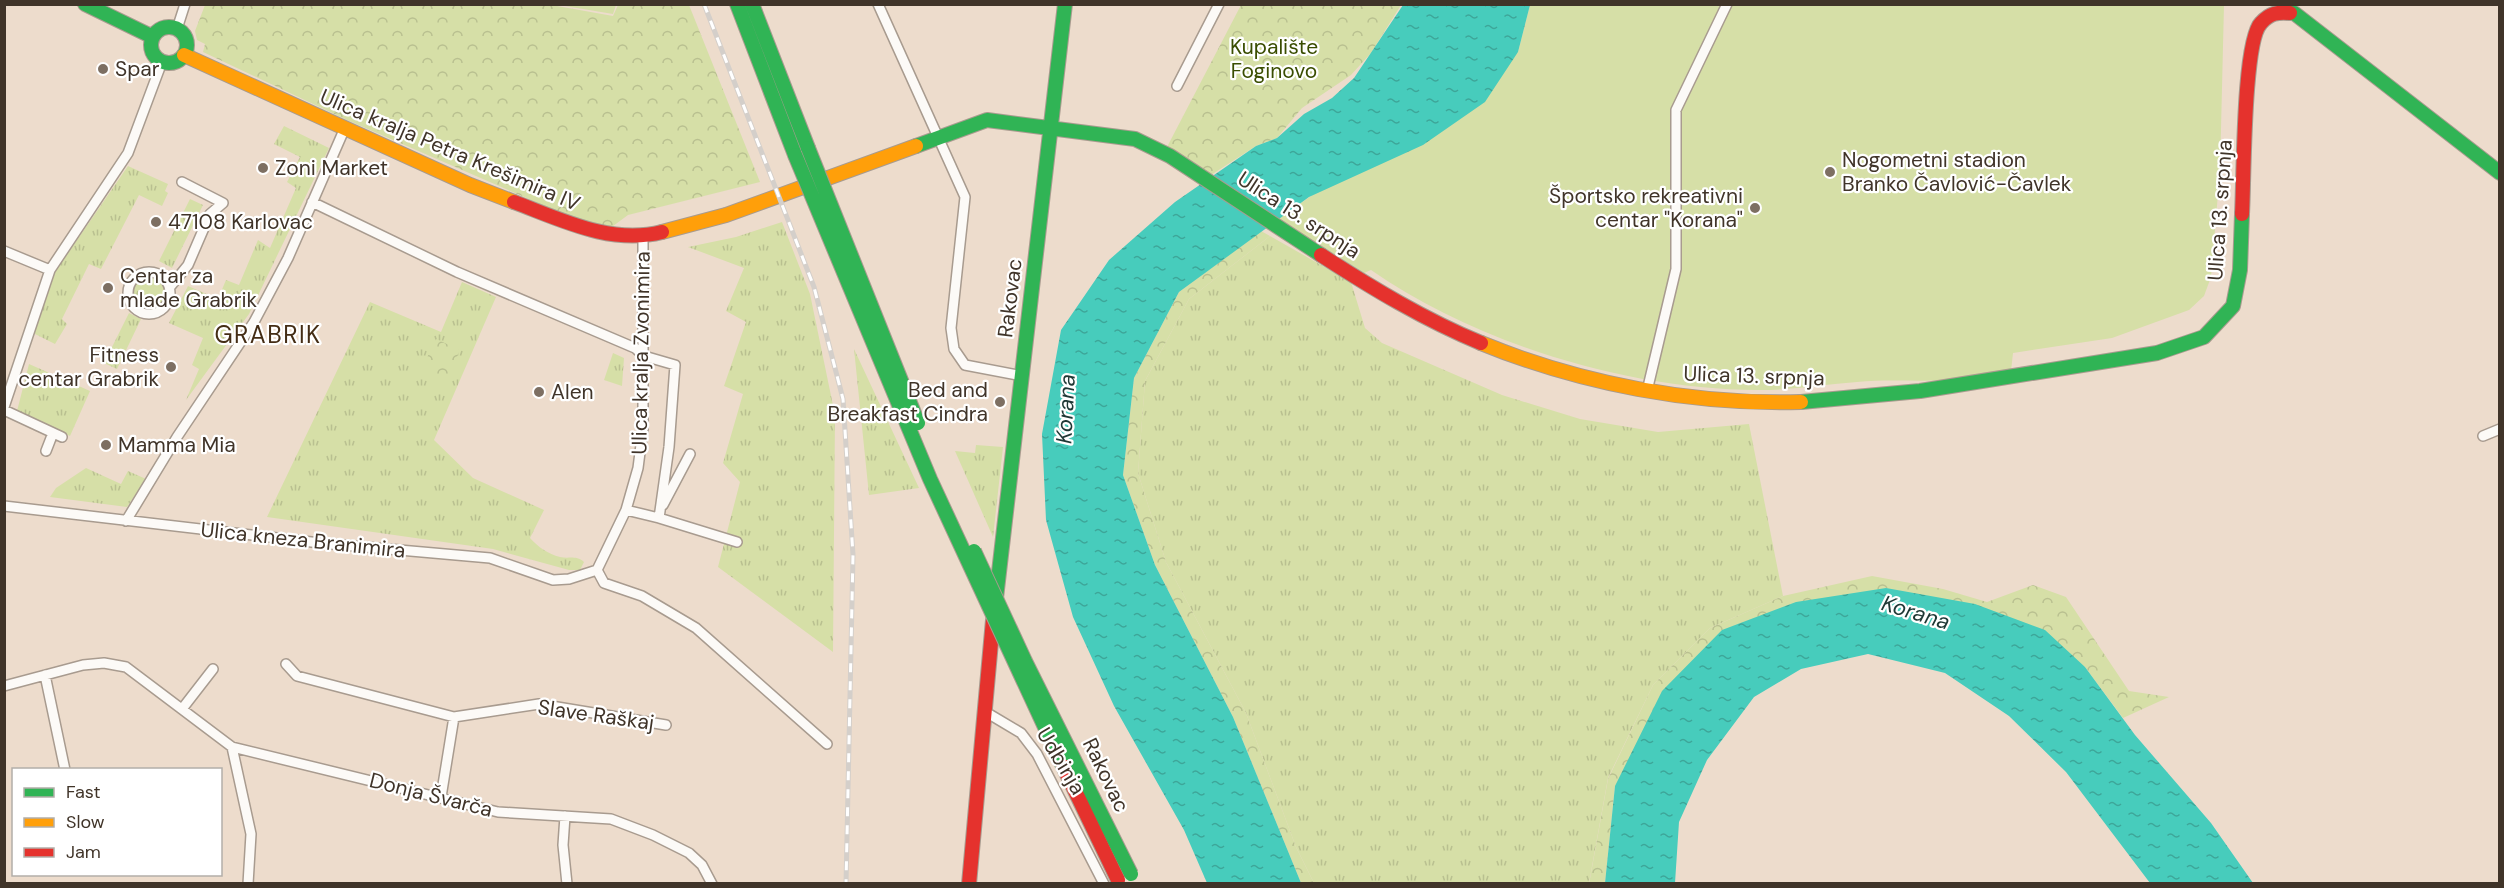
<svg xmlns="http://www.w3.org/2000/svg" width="2504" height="888" font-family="'DM Sans',sans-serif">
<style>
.grass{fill:url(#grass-tufts)}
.forest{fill:url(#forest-crowns)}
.pitch{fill:#d6dfa7}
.water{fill:url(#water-ripples)}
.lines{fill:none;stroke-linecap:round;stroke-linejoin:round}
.street-casing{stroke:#a89b8f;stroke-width:12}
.fast-casing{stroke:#a89b8f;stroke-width:16}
.slow-casing{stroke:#a89b8f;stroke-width:16}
.jam-casing{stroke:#a89b8f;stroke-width:16}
.street{stroke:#fcfaf7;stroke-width:9}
.fast{stroke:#30b455;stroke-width:14}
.slow{stroke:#ff9f0a;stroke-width:14}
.jam{stroke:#e5322d;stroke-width:14}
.rail-casing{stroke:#d4cfca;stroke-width:5}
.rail{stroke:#fff;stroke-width:3;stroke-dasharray:9;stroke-linecap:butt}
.fast-bridge-casing{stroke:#a89b8f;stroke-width:16;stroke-linecap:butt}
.jam-bridge-casing{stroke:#a89b8f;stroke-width:16;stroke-linecap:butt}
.fast-bridge{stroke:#30b455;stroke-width:14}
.jam-bridge{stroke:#e5322d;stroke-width:14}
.poi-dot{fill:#7d6f62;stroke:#fff;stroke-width:2}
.labels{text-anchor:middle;stroke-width:4.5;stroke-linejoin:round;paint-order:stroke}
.park-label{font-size:21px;fill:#3a4d01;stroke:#fff}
.poi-label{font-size:21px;fill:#403429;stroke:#fff;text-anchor:start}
.street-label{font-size:21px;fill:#403429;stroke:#fff}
.water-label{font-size:22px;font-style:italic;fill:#1f3835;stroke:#fff}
.quarter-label{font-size:24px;letter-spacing:1.5px;fill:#442d15;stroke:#fff}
</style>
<defs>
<pattern id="grass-tufts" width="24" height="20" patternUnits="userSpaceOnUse" patternTransform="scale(1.5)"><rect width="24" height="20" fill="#d6dfa7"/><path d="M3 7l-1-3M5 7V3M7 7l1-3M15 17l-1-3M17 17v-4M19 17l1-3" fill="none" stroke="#b9c090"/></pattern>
<pattern id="forest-crowns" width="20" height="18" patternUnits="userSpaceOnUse" patternTransform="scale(1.5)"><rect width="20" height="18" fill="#d6dfa7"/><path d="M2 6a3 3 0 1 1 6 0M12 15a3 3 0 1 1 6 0" fill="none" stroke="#b9c090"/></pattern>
<pattern id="water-ripples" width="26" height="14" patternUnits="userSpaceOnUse" patternTransform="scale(1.5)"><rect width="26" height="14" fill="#47ccbc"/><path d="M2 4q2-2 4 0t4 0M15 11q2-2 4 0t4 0" fill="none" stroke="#3da699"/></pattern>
</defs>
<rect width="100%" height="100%" fill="#eddccc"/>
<path class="grass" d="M284,126l45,22 -80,166 -63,86 13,-31 -7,-4 11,-27 -34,-15 19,-37 30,13 8,-19 13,5 19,-45 12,8 26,-60 -9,-6 13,-25 -26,-13z
M128,166l40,18 -3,7 3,2 -6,13 -23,-11 -38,74 -12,-5 -27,55 5,5 -12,20 -22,-11 22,-61z
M190,199l13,6 -31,63 -13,-7z
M782,222l28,72 25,121 -2,237 -115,-85 22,-85 -17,-19 20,-69 -19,-8 22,-64 -20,-11 18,-43 -56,-21 48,-10z
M1270,236l81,46 14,46 17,15 120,52 78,24 78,13 91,-8 34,172 -73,32 -57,57 -45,93 -19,105h-275l-18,-36 -50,-134 -80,-151 -28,-89 7,-92 44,-82z
M132 293a18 18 0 1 1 36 0a18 18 0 1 1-36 0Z
M462,282l34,15 -62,143 39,38 71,32 -14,28c8,9 18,16 30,19 9,2 16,-2 24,5l-4,8h-11l-76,-21 -226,-32 103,-215 71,30z
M129,313l12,6 -24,50 -13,-6z
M854,349l65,139 -50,7z
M613,353l11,5 -2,28 -18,-6z
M29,364l61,27 -20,45 -53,-25z
M976,445l27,2 -10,90 -38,-86 20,2z
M86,468l35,16 7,-13 18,8 -19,28 -77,-10 6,-9z"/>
<path class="forest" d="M546,4l67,12 5,-11h71l71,177 -132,33 -23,17 -258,-112 -144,-68 2,-8 -8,-4 -2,-9 10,-26z
M1241,5h160l-30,48 -20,22 -49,33 -25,30 -21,8 -45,29 -44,-28z
M1261,231l9,5 -81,63 -44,82 -7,92 28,89 80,151 50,134 18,36h-13l-68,-166 -78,-152 -32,-90 11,-97 45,-86z
M436,339l24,11 -15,31 -24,-11z
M1872,576l71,13 44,13 46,-17 33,12 63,94 40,6 -46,21 -38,-51 -199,-79 -271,198 -10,97 -16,1 19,-105 45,-94 57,-57 73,-32z"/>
<path class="pitch" d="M559,5h57l-3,9z
M1530,5h694l-4,165 -9,107 -7,19 -15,14 -77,28 -99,15 -2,18c-20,3 -42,8 -63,9 -30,2 -60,-1 -91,2 -31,2 -63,8 -95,8 -130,1 -285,-46 -391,-120l-7,3 -86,-54 240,-167z"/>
<path class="water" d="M1403,5h127l-12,47 -33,50 -62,43 -114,52 -130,95 -45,86 -11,97 32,90 78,152 68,166h-94l-23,-53 -70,-124 -41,-89 -27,-97 -4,-86 19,-104 48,-70 66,-58 81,-56 21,-8 27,-24 28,-16 22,-20z
M1886,588l89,16 70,26 40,37 50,68 76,88 42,60h-103l-84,-111 -57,-56 -64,-43 -77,-19 -67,15 -47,28 -47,63 -28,62 -4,61h-70l10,-97 47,-95 60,-61 74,-28z"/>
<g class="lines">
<g class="street-casing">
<path id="street" d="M878,4l87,193 -14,131 3,21 11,16 58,11
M177,29l8,-25
M1177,86l42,-82
M312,202l145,70 178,76 9,8 31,9 -6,82 -10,71 -33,-8
M4,251l46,19
M128 293a21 21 0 1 1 42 0a21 21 0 1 1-42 0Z
M170,287l18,-22 22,-51 13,-11 -41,-21
M1647,391l29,-122v-159l51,-106
M4,407l46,-137 78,-117 34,-91
M4,410l58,27
M2483,436l17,-7
M46,451l7,-18
M663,505l27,-51
M4,506l316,37 170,15 63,22 16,-1 28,-9
M659,518l78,24
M126,521l51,-84 77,-115 34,-64 56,-128
M597,570l29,-60 12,-42 5,-39v-192
M597,570l7,13 38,13 54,32 131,116
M286,664l11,12 157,41 85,-13 127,21
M45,675l20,95
M4,686l79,-21 21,-2 22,4 106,80 266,65 113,7 42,16 36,18 13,12 10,19
M182,709l31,-40
M984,711l37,22 16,21 67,130
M232,747l19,87 -3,50
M441,797l13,-80
M565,816l-2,29 4,39"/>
</g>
<g class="fast-casing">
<path id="fast" d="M85,4l68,33
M737,4l58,151
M752,4l56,144
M2290,13h4l206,160
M151 45a18 18 0 1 1 36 0a18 18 0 1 1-36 0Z
M916,146l71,-26 148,19 35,17 151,99
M1801,402l119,-11 237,-38 47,-16 29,-31 7,-36 2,-56
M996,598l69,-594"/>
</g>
<g class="slow-casing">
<path id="slow" d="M184,55l286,130 44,17
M662,232l64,-17 190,-69
M1481,343c100,41 212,62 320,59"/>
</g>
<g class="jam-casing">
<path id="jam" d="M514,202c48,18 97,43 148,30
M2242,214c2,-33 1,-173 19,-191 9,-10 16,-11 29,-10
M1321,255c51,33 104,65 160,88
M969,884l24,-264"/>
</g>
<use href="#street" class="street"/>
<use href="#fast" class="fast"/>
<use href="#slow" class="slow"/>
<use href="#jam" class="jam"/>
<g class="rail-casing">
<path id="rail" d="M704,4l110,283 29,112 10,156 -7,329"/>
</g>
<use href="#rail" class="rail"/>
<g class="fast-bridge-casing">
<path id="fast-bridge" d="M808,148l110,275
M795,155l135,324 133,287
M974,551l51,110 106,213"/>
</g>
<g class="jam-bridge-casing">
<path id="jam-bridge" d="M1063,766l55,114"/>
</g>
<use href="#fast-bridge" class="fast-bridge"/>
<use href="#jam-bridge" class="jam-bridge"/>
</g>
<g class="poi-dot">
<circle cx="103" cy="69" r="6"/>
<circle cx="263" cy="168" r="6"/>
<circle cx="1830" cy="172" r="6"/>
<circle cx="1755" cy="208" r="6"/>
<circle cx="156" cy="222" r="6"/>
<circle cx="108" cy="288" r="6"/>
<circle cx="171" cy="367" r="6"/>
<circle cx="539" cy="392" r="6"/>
<circle cx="1000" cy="402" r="6"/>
<circle cx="106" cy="445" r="6"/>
</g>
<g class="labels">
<g class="park-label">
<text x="1274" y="54">Kupalište<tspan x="1274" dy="24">Foginovo</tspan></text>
</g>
<g class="poi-label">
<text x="115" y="76">Spar</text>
<text x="1842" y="167">Nogometni stadion<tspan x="1842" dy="24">Branko Čavlović-Čavlek</tspan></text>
<text x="275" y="175">Zoni Market</text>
<text x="1743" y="203" text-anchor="end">Športsko rekreativni<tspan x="1743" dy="24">centar "Korana"</tspan></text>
<text x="168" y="229">47108 Karlovac</text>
<text x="120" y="283">Centar za<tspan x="120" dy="24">mlade Grabrik</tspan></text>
<text x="159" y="362" text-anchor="end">Fitness<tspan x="159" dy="24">centar Grabrik</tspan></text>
<text x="988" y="397" text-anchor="end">Bed and<tspan x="988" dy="24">Breakfast Cindra</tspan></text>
<text x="551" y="399">Alen</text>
<text x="118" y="452">Mamma Mia</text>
</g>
<g class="street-label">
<text transform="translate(450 150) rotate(23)" y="7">Ulica kralja Petra Krešimira IV</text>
<text transform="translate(2220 210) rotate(-86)" y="7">Ulica 13. srpnja</text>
<text transform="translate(1299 215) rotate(33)" y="7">Ulica 13. srpnja</text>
<text transform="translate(1010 298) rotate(-83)" y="7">Rakovac</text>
<text transform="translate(641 353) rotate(-89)" y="7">Ulica kralja Zvonimira</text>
<text transform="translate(1754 376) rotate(2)" y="7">Ulica 13. srpnja</text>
<text transform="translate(303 540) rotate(6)" y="7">Ulica kneza Branimira</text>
<text transform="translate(596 715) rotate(8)" y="7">Slave Raškaj</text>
<text transform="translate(1061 761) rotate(59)" y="7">Udbinja</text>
<text transform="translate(1106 775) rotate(64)" y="7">Rakovac</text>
<text transform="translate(431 795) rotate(14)" y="7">Donja Švarča</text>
</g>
<g class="water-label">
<text transform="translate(1065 409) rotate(-87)" y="8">Korana</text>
<text transform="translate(1916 612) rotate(17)" y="8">Korana</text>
</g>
<g class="quarter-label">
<text x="268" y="343">GRABRIK</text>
</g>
</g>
<rect width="2504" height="888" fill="none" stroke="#403429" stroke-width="12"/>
<rect x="12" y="768" width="210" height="108" fill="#ffffff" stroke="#b3aea9" stroke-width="1.5"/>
<rect x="24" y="788" width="30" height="9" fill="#30b455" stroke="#b3aea9" stroke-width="1.5"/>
<text x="66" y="798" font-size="18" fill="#403429">Fast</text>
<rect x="24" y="818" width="30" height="9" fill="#ff9f0a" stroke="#b3aea9" stroke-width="1.5"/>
<text x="66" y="828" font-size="18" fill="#403429">Slow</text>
<rect x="24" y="848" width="30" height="9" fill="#e5322d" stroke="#b3aea9" stroke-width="1.5"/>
<text x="66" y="858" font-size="18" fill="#403429">Jam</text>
</svg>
